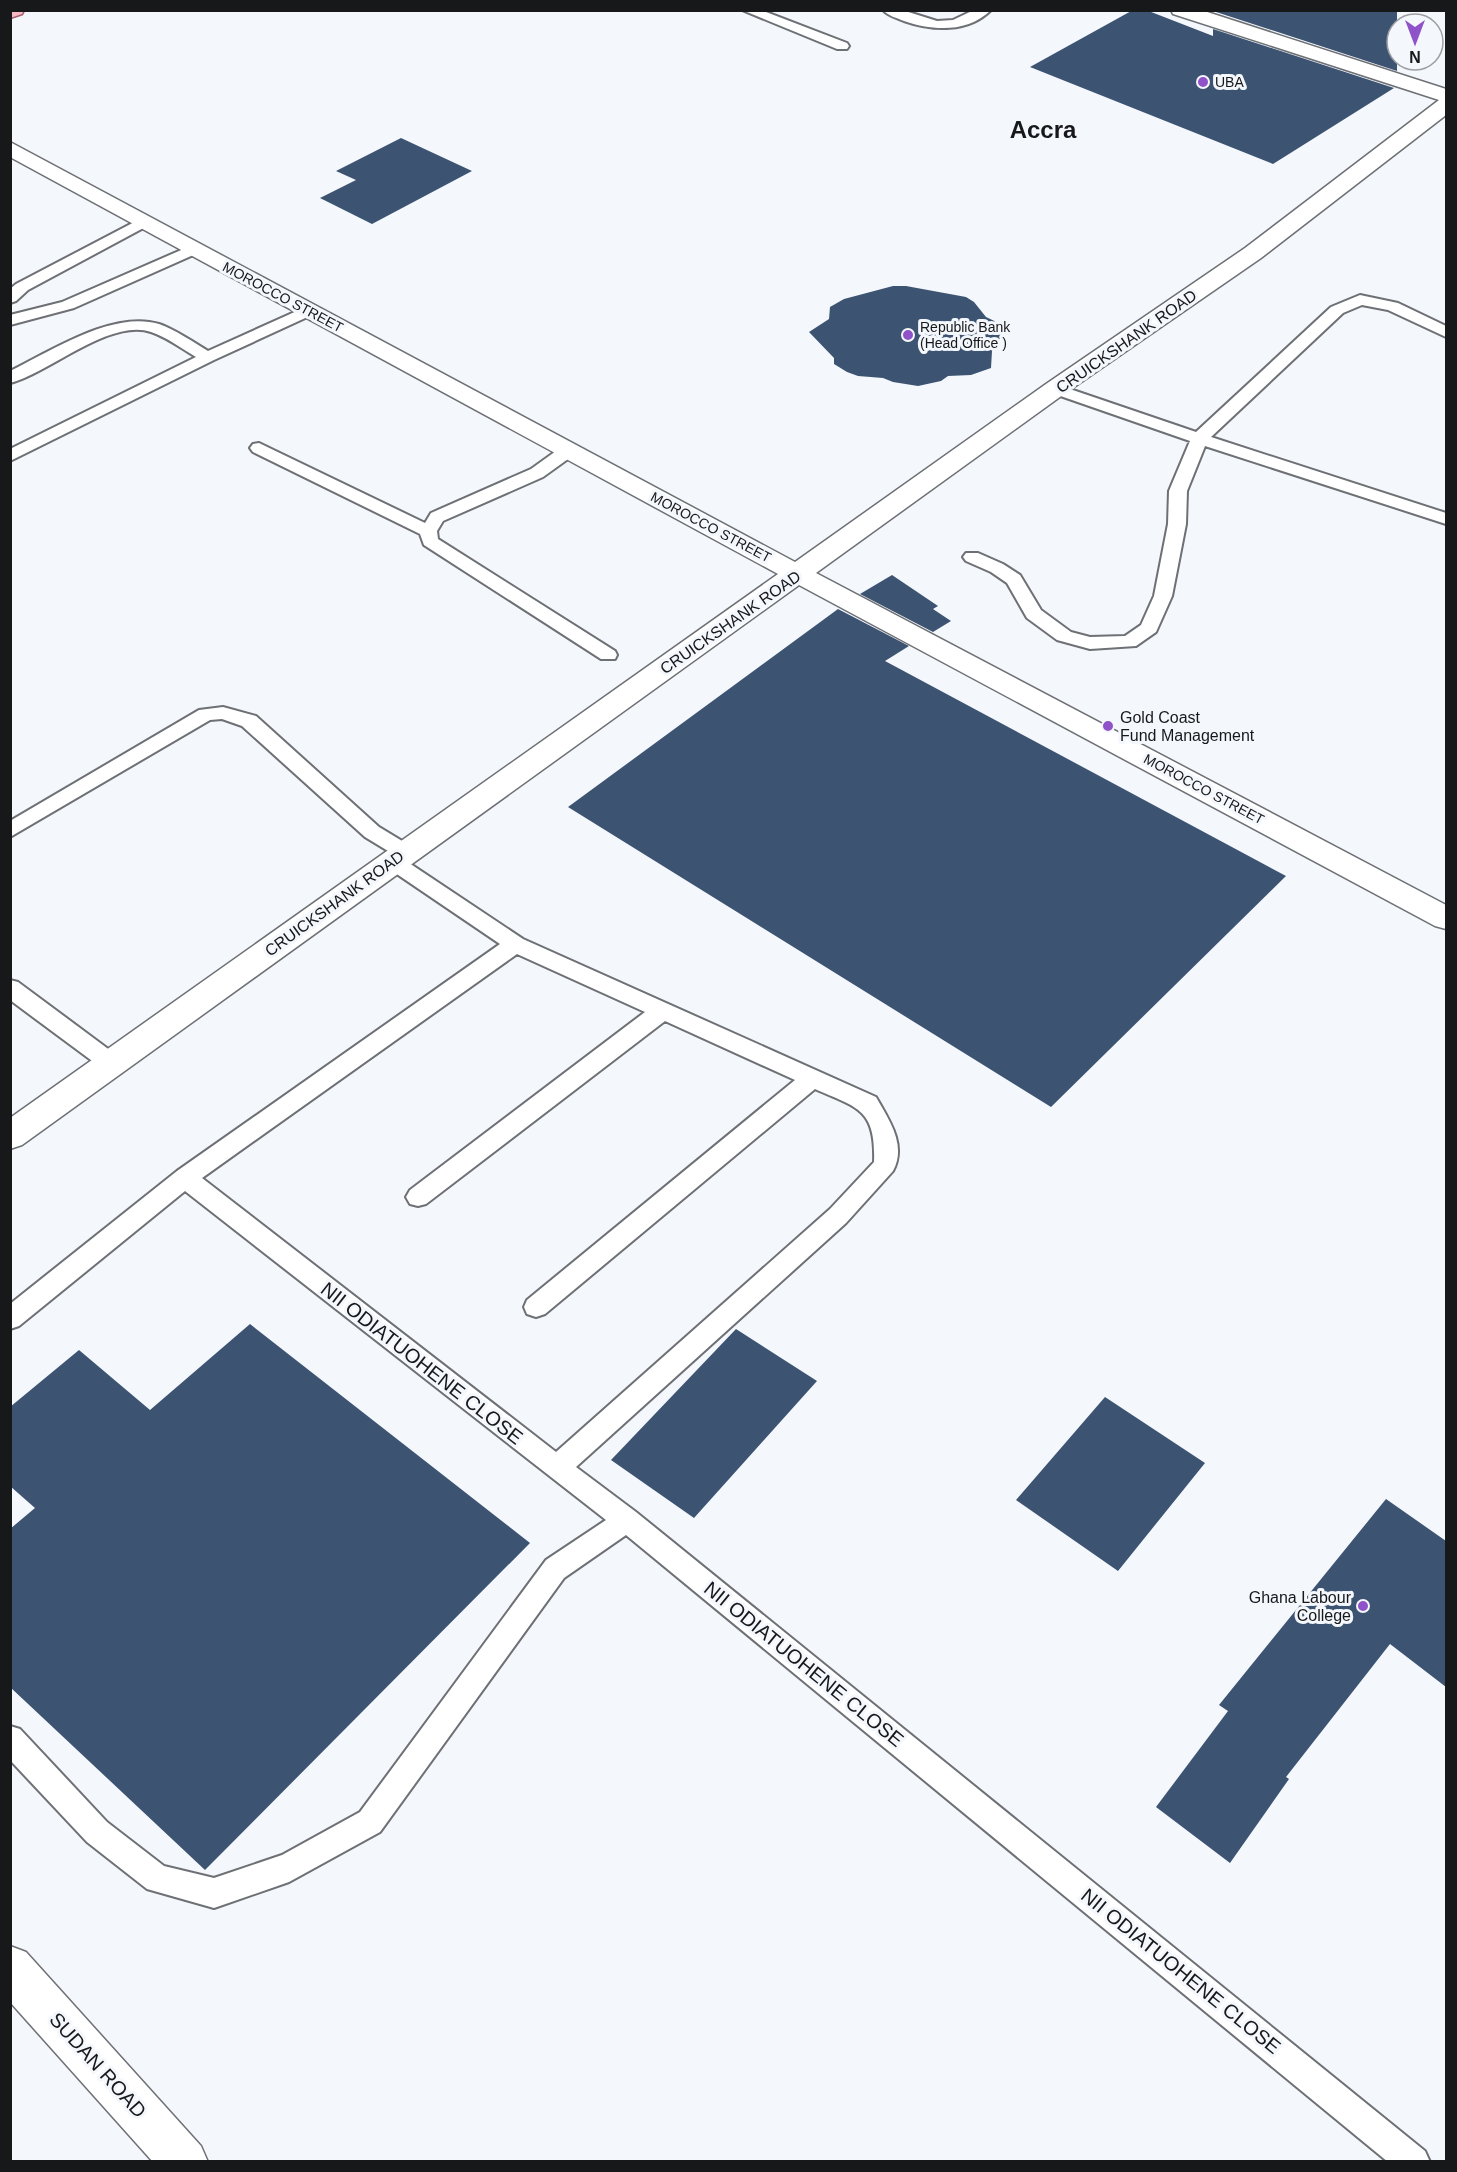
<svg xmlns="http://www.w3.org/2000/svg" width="1457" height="2172" font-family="Helvetica,sans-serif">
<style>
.building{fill:#3d5372}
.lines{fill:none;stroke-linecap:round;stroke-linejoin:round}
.lane-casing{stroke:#6d7074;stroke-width:4}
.street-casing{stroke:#6d7074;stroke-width:3}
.primary-casing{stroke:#a5616f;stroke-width:3}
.lane{fill:#fff;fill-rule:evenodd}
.street{fill:#fff;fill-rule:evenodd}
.primary{fill:#f7b8c4;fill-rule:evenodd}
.poi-dot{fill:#8f52c9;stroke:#f4f7fc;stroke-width:2}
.labels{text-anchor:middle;stroke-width:6;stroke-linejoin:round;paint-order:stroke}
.far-poi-label{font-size:14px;fill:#17181a;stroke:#f4f7fc;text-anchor:start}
.far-street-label{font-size:14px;fill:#17181a;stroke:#f4f7fc}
.street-label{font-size:16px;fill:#17181a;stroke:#f4f7fc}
.poi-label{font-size:16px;fill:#17181a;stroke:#f4f7fc;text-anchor:start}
.near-street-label{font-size:20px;fill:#17181a;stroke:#f4f7fc}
.far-town-label{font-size:24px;font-weight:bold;fill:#17181a;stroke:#f4f7fc}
</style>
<rect width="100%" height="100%" fill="#f4f7fc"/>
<path class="building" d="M1133,10h13l67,26v-7l181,59 -121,76 -243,-97z
M1216,10h181v61l-181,-59z
M401,138l71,33 -100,53 -52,-26 36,-18 -20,-9z
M893,286h13l60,11 8,5 12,15 21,10 -15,24 -1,17 -20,7 -23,1 -7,5 -23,5 -25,-4 -10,-4 -25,-2 -11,-4 -13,-8v-6l-25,-26 20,-13 1,-12 14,-8z
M892,575l46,31 -5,3 18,12 -18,11 -73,-38z
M838,609l71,37 -24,15 401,215 -235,231 -483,-300z
M250,1324l280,219 -325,327 -195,-183v-158l25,-21 -25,-22v-79l69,-57 71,60z
M736,1329l81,52 -123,137 -83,-58z
M1105,1397l100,66 -87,108 -102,-71z
M1386,1499l60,42v146l-56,-43 -104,133 3,2 -59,84 -74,-56 72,-96 -9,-6z"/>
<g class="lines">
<g class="lane-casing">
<path id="lane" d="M742,10h19l86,33 2,3 -2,3h-10z
M883,10h19l35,11 16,-1 21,-10h17c-23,23 -58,21 -87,11 -7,-3 -16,-5 -21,-11z
M144,217l5,2 3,3 -3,3 -121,65 -12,11 -6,2v-14l6,-5z
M195,244l5,2 3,3 -3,3 -126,56 -64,17v-10l52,-13z
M1360,295l38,8 48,23v11l-58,-27 -26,-5 -19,8 -132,124 235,76v11l-241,-78 -18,45 -1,33 -14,72 -16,36 -20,14 -46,3 -33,-9 -30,-22 -20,-35 -16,-11 -25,-11 -3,-4 3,-4h12l25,11 17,11 21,35 30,22 19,5 35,-1 16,-11 13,-29 14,-72 1,-33 21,-50 -141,-49 -2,-3 2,-3h12l135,46 135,-125z
M308,306l6,2 2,3 -2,3 -100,46 -204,101v-12l186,-92c-14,-8 -29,-20 -45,-25 -41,-14 -102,41 -141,51v-12c41,-20 103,-61 149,-47 17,6 34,18 49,27z
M259,443l166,80 6,-10 100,-44 32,-23h12l3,4 -3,4 -32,23 -100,44 -6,10 1,8 177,112 2,4 -2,4h-14l-177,-114 -4,-11 -167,-82 -3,-4 3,-4z
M223,707l33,9 123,111 33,20 3,5 -3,5 -9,2 120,80 353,158c13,23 31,48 17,74l-47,52 -270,244 60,45 789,639 5,11h-42l-762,-627 -62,43 -184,254 -91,50 -75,26 -67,-19 -60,-47 -77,-82v-34l10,3 87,93 57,44 50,12 68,-23 78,-43 186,-252 60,-40 -421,-329 -166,135 -9,3v-25l167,-133 323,-227 -115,-78 -3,-5 3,-5 8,-2 -28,-17 -123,-111 -20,-7 -12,1 -200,117v-16l189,-111zM517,954l128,58 -235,178 -4,7 4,7 8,2 8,-2 239,-183 130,59 -268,220 -3,7 3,7 9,3 9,-3 270,-225c43,19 61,20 59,73l-44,47 -274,243 -354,-274z
M10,980l8,2 101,75 3,6 -3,6 -8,2 -8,-2 -93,-69z"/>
</g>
<g class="street-casing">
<path id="street" d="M1171,10h30l245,79v26l-185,143 -197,136 -248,179 630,332v24l-11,-3 -636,-341 -777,560 -12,4v-31l768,-544 -768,-417v-15l785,420 251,-178 199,-136 194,-148 -266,-86z
M10,1946l16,6 175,194 7,16h-55l-143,-160z"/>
</g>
<g class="primary-casing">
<path id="primary" d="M10,10h14l-2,4 -12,4z"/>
</g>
<use href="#lane" class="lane"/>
<use href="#street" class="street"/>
<use href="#primary" class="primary"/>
</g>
<g class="poi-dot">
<circle cx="1203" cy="82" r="6"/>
<circle cx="908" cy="335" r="6"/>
<circle cx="1108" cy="726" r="6"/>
<circle cx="1363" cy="1606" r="6"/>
</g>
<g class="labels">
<g class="far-poi-label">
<text x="1215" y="87">UBA</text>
<text x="920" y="332">Republic Bank<tspan x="920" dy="16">(Head Office )</tspan></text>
</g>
<g class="far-street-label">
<text transform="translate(283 297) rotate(28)" y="5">MOROCCO STREET</text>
<text transform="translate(711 527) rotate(28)" y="5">MOROCCO STREET</text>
<text transform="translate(1204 789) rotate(28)" y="5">MOROCCO STREET</text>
</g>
<g class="street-label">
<text transform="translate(1126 341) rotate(-35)" y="6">CRUICKSHANK ROAD</text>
<text transform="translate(730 622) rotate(-35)" y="6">CRUICKSHANK ROAD</text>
<text transform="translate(334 903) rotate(-36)" y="6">CRUICKSHANK ROAD</text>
</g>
<g class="poi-label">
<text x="1120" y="723">Gold Coast<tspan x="1120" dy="18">Fund Management</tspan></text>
<text x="1351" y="1603" text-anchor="end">Ghana Labour<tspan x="1351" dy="18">College</tspan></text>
</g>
<g class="near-street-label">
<text transform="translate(422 1363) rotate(38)" y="7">NII ODIATUOHENE CLOSE</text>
<text transform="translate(804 1664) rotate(39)" y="7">NII ODIATUOHENE CLOSE</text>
<text transform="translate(1181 1971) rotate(39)" y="7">NII ODIATUOHENE CLOSE</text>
<text transform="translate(98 2065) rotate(48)" y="7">SUDAN ROAD</text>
</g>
<g class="far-town-label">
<text x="1043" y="138">Accra</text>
</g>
</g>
<rect width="1457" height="2172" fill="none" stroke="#17181a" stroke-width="24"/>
<g transform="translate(1415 42) rotate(180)"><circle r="28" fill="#f4f7fc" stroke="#9c9ea2" stroke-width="1.5"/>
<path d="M0-4.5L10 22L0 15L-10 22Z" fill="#8f52c9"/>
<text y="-9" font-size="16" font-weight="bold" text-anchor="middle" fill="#17181a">N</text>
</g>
</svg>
